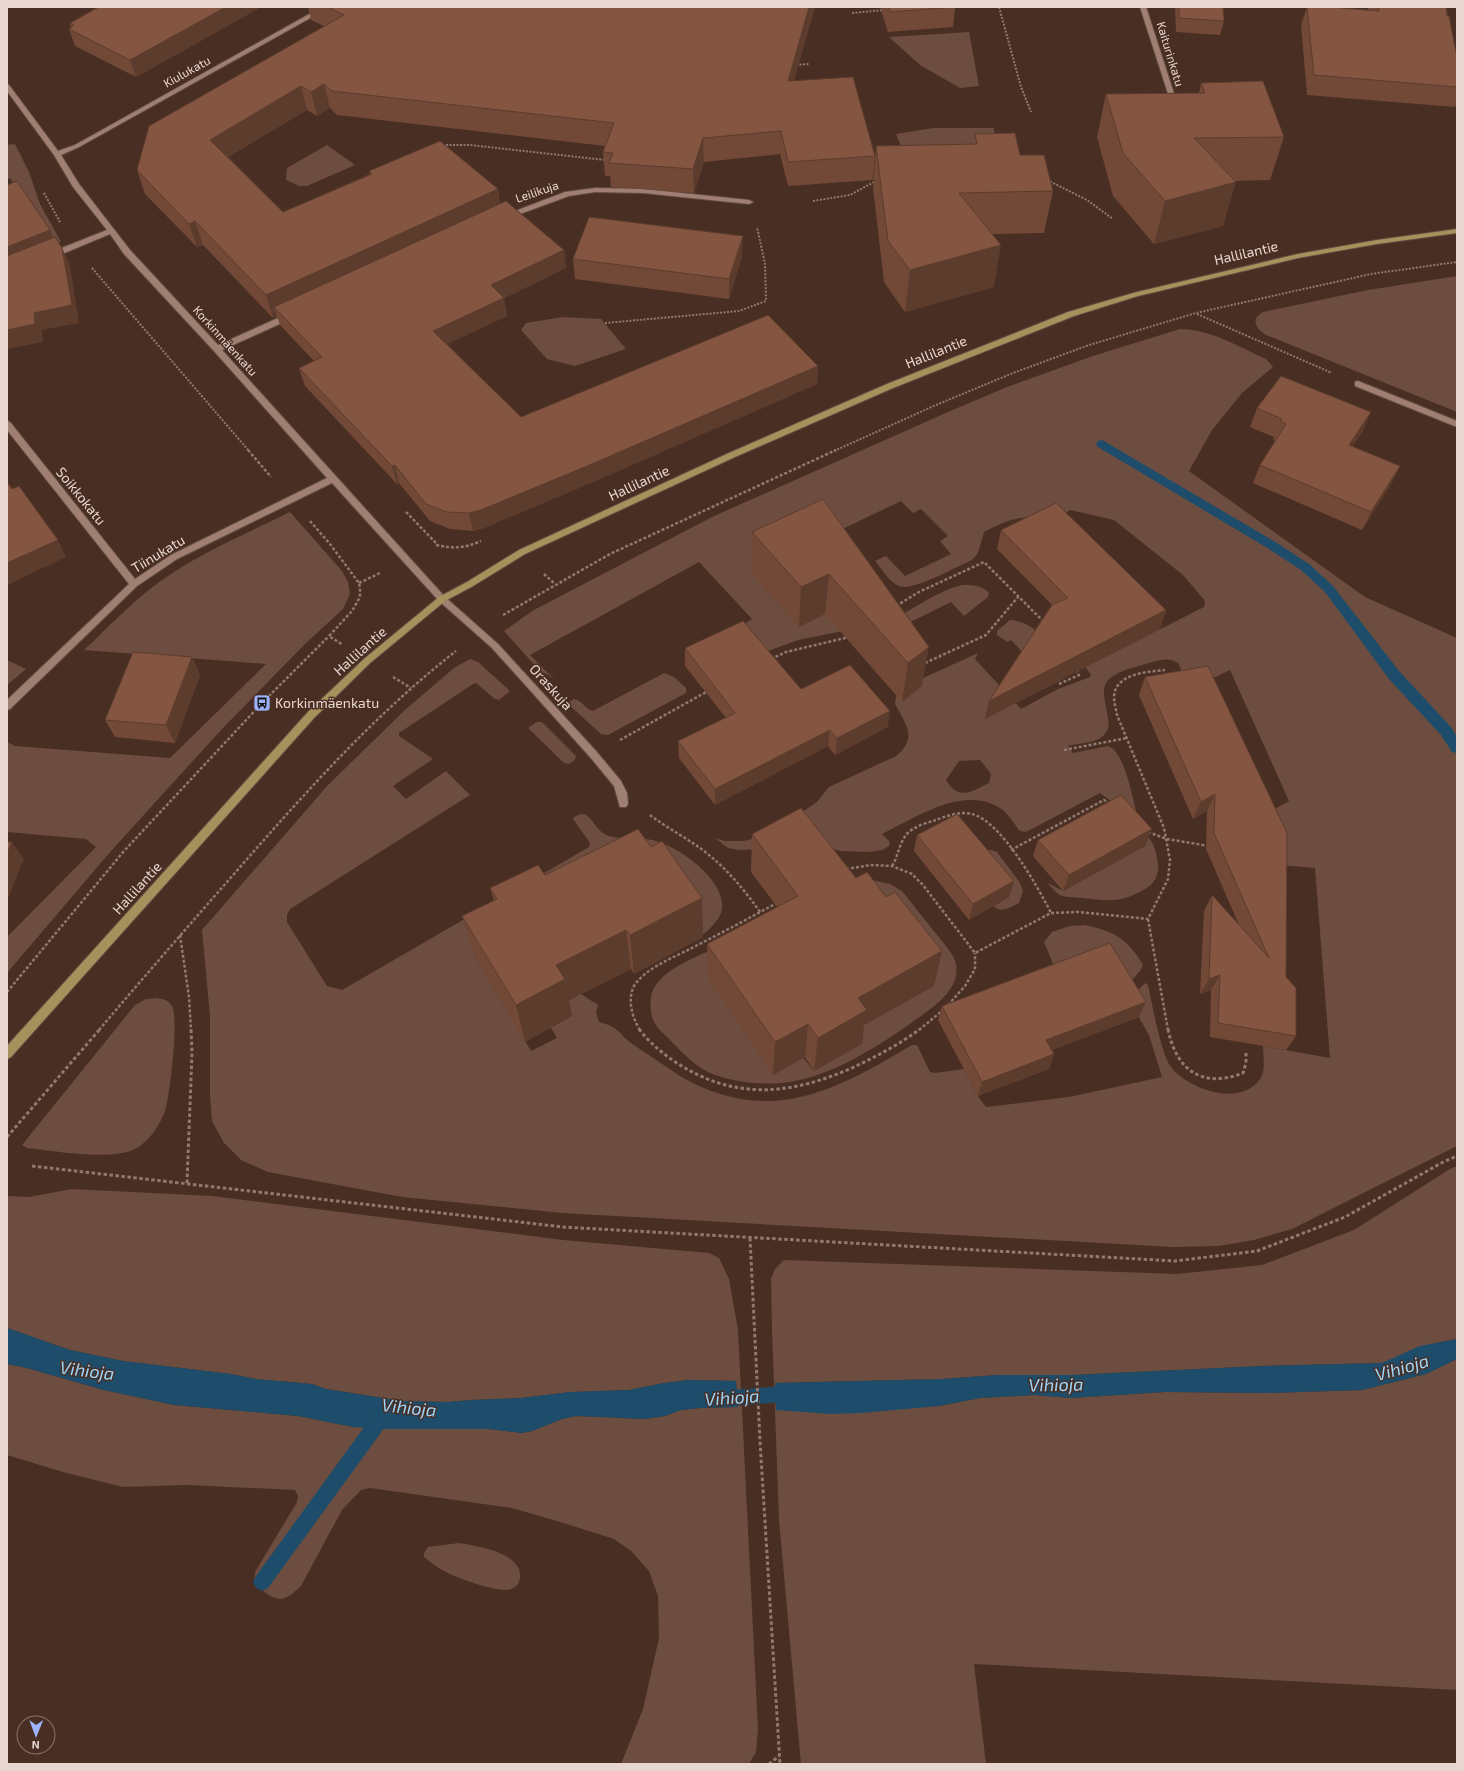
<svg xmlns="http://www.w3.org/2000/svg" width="1464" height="1771" font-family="'Exo 2',sans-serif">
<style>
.green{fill:#6d4d3f;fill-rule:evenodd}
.water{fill:#1d4d6a}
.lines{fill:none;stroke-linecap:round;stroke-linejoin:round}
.stream{fill:#1d4d6a;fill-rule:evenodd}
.minor-casing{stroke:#624c42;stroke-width:2}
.major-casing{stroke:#624c42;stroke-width:2}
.path-far2{stroke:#8f7970;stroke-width:2;stroke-dasharray:2 1.5;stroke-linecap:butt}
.path-far1{stroke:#8f7970;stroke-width:2.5;stroke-dasharray:3 2;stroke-linecap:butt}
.path{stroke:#8f7970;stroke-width:3;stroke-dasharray:3.5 2.5;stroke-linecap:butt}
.minor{fill:#9f7f72;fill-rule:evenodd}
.major{fill:#a6905b;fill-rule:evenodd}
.wall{fill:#724937}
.shaded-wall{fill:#5c3c2d}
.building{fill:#845540;stroke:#5c3c2d}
.labels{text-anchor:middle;stroke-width:3;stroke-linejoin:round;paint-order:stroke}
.far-street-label{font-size:12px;fill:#e8d7d0;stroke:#492e23}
.street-label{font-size:14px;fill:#e8d7d0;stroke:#492e23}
.poi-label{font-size:14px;fill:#e8d7d0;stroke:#492e23;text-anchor:start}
.near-water-label{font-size:18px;font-style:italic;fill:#9cd6fc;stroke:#492e23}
</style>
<rect width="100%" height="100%" fill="#492e23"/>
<path class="green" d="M969,32l10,54 -19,2 -40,-23 -31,-28z
M933,128h61l2,17 -93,6 -7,-17z
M15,144l14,28 11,32 21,38 -7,2 -44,-66 -3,1v-34z
M327,145l28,20 -48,21h-8l-13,-6 1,-12z
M1457,276v136l-191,-77c-10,-6 -16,-16 -3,-23l105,-22z
M563,317l38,2 25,30 -51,17 -28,-7 -26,-29 5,-7z
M1180,329c30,0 59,18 86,30l7,8 -31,26 -30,37 -23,41 176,126 92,41v508l-165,83 -38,11 -35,6 -47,1 -610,-34 -160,-16 -134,-25 -27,-12 -17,-17 -12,-22 -2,-26v-79l-8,-86 126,-145 78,-76 48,-41 16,-9 8,3 31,28v2l-10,8 -4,-1 -19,-16 -3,1 -74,49v3l34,23 -40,27 13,13 40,-28 24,24 -180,114 -3,6v7l40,64 15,4 247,-143 1,-4 -17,-24 1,-2c3,-1 8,-5 12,-2 10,6 9,18 27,22 12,3 27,0 39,3 26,5 79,43 69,73 -5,13 -19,22 -29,30l-12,-17 -206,29 57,96 26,-13 -6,-10 12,-25 18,-9 17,11 -2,8 3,9c20,5 18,10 32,21 14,10 29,19 43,29 31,21 73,33 110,28 46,-6 89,-32 128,-55h5l13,27 5,1 29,-4 14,27 8,11 83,-10 93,-20 -13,-42 -20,-35 16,-17 3,2c4,18 13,69 23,82 17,22 69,41 89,12 6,-8 3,-23 3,-33l67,12 -15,-190 -37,-3 -16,-49 27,-15 -59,-131 -29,14 -12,2 -11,-23c-11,-7 -21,-2 -33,1 -12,4 -34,8 -40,21 -3,8 1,19 2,28 1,5 3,13 0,18 -7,13 -28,12 -39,15l5,7 35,-7c16,5 24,49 28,65l-2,2h-6l-28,-20 -74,39 -6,-1c-6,-7 -12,-18 -20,-23 -38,-23 -84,10 -118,26l7,7 1,4 -7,5 -15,2 -27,-1 -20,-5 -81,4 -12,-2 -13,-10 10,3h19l24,-6 49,-33 12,-15 67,-31c22,-18 10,-32 -1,-52l2,-14 81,-37 -3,6 46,50 37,-20 32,-12 1,-2 -8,-12 20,-5 101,-51 1,-6 -22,-26 -69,-55 -44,-10 -18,12c-27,-10 -45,-2 -68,10l-6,21 -6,7c-14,6 -60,32 -73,26 -10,-4 -17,-17 -24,-25l11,-5 19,20 46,-22 -11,-13 8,-5 -27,-27 -8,4 -12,-12 -73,35 -3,78 18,17 -45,9 -30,11 -25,-26 9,-6 -53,-57 -169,93 25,25 -8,-6 -6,-2 -37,-41 28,-20 180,-94 236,-105 59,-25 86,-31zM980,760l11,14 -2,9c-18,9 -30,18 -43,-3l13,-19z
M290,512l52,59 6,11 2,12 -7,15 -38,35 -84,86 -110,121 -104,122v-36l89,-90 -10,-8 -79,-7v-90l8,4 155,12 96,-94 -182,-14c28,-26 54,-55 87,-76 37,-25 79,-42 119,-62z
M963,585c11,0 18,0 26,8l-1,4 -24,19 -13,-14 -75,37 1,-9c23,-13 62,-41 86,-45z
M1010,620c12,0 28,9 34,20 4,7 5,33 7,42l-40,-42 -4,2 -10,-7v-4z
M7,660l19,9 -19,16z
M664,673l10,4 12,11v5l-78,42 -7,-1 -32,-29v-3l5,-3c8,1 11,10 19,12z
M537,722h5l34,34 -1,4 -6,4 -5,-1 -35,-34v-2z
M1147,836c7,7 8,13 10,22 3,14 0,24 -12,31 -23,14 -37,12 -63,9 -7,-1 -18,0 -24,-4 -3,-3 -6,-6 -9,-9l-1,-2 15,8 82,-45z
M991,850l6,2 23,31 3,8 -4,12c-8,4 -18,11 -25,3l15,-9 -27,-46z
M867,879l23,5 12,7 47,59c2,3 5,7 6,11 8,24 -17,43 -34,55 -39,28 -91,63 -140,67 -21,2 -44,-1 -63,-7 -22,-7 -37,-25 -52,-40 -4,-4 -10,-9 -12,-14 -4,-8 -5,-24 -1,-32 11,-22 42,-32 62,-42l99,123z
M1085,925c29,6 43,14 58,40l-2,5 -18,20 -65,-14 -14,-34 8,-10 18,-6z
M157,998c6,1 12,2 15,8 7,14 -2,89 -7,105 -5,14 -16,31 -30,38 -24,12 -81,2 -108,-1l-5,-3 113,-140 11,-6z
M1457,1166v173l-21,4 -54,20 -120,3 -190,9h-75l-54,4 -168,4 1,27 163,-4 41,-8 55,-3 36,3 94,-6 103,1 94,-3 64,-16 31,-15v331l-483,-26 12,100h-185l-22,-244 -7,-190 -1,-51 4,-10 9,-9 393,14 85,-9 92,-35 96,-61z
M72,1189l140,7 351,44 146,13 10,5 10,21 9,51 20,399 -2,23 -7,12h-128l22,-55 16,-71 -1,-42 -9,-25 -18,-20 -17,-12 -47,-15 -55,-16 -142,-20 -9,2 -19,20 -41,76c-6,5 -11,11 -19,13 -9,1 -23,-10 -27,-17 -1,-4 0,-6 0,-10l42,-70 1,-6 -3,-6 -108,-5 -64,2 -60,-15 -56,-17v-91l20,4 77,22 70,15 124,11 55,11 135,2 34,4 10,-2 30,-12 14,-3 69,3 20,-3 16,-6 20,-2 37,-1 -2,-26 -47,-1 -25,3 -35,7 -58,2 -50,6 -50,2 -23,2 -46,-1 -76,-12 -14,-5 -56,-5 -25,-5 -108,-13 -53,-11 -63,-22v-132l22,1z
M459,1543c17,3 64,9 61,35 -1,5 -3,9 -9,11 -12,5 -61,-13 -72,-21 -5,-3 -10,-7 -15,-11v-4l4,-6z"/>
<path class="water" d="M7,1328l63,22 53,11 108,13 25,5 56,5 14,5 76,12 46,1 23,-2 50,-2 49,-6 59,-2 35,-7 25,-3 47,1 2,26 -37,1 -20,2 -16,6 -20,3 -69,-3 -14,3 -30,12 -10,2 -34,-4h-107l-28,-2 -55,-11 -124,-11 -70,-15 -77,-22 -20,-4z
M1457,1339v20l-31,15 -64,16 -94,3 -103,-1 -94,6 -36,-3 -55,3 -41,8 -78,7 -31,1 -54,-4 -1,-27 168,-4 54,-4h75l190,-9 120,-3 38,-17z"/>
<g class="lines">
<path class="stream" d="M1102,440l175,103 32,21 24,22 66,85 52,56 6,10v16l-5,-1 -11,-17 -52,-56 -64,-87 -24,-22 -32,-21 -171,-102 -2,-3 2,-3z
M795,1385l6,2 2,6 -2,6 -6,2 -75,6 -6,-2 -2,-6 2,-6 6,-2z
M384,1406l6,2 2,6 -2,6 -122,168 -6,3 -6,-3 -3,-6 3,-6 122,-168z"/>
<g class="minor-casing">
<path id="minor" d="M322,7h8l-251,140 -18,8 18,29 51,66 88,95 69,-31h6v4l-71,32 223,247 53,47 98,107 25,30 6,12 1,11 -2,3h-6l-6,-21 -24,-29 -98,-109 -53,-47 -107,-118 -155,76 -40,27 -127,123 -3,1v-10l122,-116 -122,-154v-9l3,1 125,157 36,-24 156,-77 -113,-127 -90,-97 -14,-20 -55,23h-6v-4l58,-23 -34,-43 -19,-32 -47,-64v-7l2,1 49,66 17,-6z
M1140,7h6l32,99 -1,1 -5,-1z
M595,188l48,1 106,11 4,2 -4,2 -106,-11 -48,-1 -26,4 -60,22h-3l-4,-2 63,-24z
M1358,381l99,40v6l-102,-41v-4z"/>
</g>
<g class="major-casing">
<path id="major" d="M1457,229v4l-80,11 -79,14 -160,38 -64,20 -181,72 -158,69 -210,97 -52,32 -28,15 -75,62 -56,55 -303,339 -4,2v-13l301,-334 56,-53 75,-62 28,-15 52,-32 210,-97 158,-69 181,-72 69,-20 161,-38 79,-14z"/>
</g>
<path class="path-far2" d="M999,7l22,80 10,25
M852,13l32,-3
M796,65l13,-1
M446,145h24l135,15
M1047,180l40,20 26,19
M44,193l16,29
M813,201l37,-6 26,-14
M92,268l157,183
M1197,314l135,59
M605,323l134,-12 27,-10 -1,-37 -8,-37
M834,451l102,-46 77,-32 76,-28 107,-32 175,-39 86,-12"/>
<path class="path-far1" d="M248,450l23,27
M406,512l31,32
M310,521l20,23 29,39 1,5v9l-8,14 -23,25 14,9
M436,545c18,4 29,3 45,-4
M544,574l11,10
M359,583l21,-10
M896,606l23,-14 65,-30 60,60
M503,615l107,-61 226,-104
M771,659l15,-7 63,-15
M925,663l61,-28 32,-38
M393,677l18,11
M1059,684l20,-9 -3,-6
M620,740l88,-49
M1064,750l63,-12
M650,815c17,13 37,23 54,36 22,17 40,38 56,61l17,-9
M1148,832l19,7 42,7
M1011,850l93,-50 5,3
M892,866c6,-9 7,-22 14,-31 6,-8 20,-12 30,-15 10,-4 25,-9 36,-6 29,7 66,73 79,99
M846,869l25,-4 21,1 20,8 11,11 52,68 76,-40 28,-1 69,7 20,-40 2,-19 -6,-32 -47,-113c-1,-6 -3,-12 -3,-18 1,-24 34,-25 51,-27
M1148,919l20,111
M180,935l9,62 2,33
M7,992l117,-141 138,-148 67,-67
M948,1005l17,-19 10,-17v-16
M99,1030c49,-58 99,-115 149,-172 65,-74 130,-146 208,-207
M640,1030c-8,-12 -14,-34 -4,-47 13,-16 36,-25 54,-34 23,-12 47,-24 70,-37
M919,1030l23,-19"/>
<path class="path" d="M639,1029c12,16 29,29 46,39 57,33 111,25 169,-1 23,-11 46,-23 66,-38
M1168,1029c8,41 34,60 75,44l3,-10v-11
M7,1137l93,-108
M32,1166l531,61 612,34 82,-10 88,-34 100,-56 12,-5
M187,1183l5,-130 -1,-24
M750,1238l10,203 20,323
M769,1764l10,-8"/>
<use href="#minor" class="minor"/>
<use href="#major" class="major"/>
</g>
<path class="wall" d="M97,7h164l-125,70 -61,-31 -6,-17 2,-2 -1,-4 28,-16z
M308,7h507l-21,73 81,76 -2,24 -85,6 -8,-32 -76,8 -10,31 -83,-6 -1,-11h-5l-2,-24 2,-6 -268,-31 -7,-7 -13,8 -10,-6 -79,47 55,55 87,-38 -1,-3 129,18 2,15 64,46 2,18 -62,30 3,18 -60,28 74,73 297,-51 -1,18 -224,98 -109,46 -11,3 -23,-2 -20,-8 -31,-38 -2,1 -92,-98 -6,-18 15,-7 -34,-36 -3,-9 -4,2 -70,-73 -6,2 -52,-53 -8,-24 187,-144 -13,-6z
M880,7h82v1h-7l-2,19 -65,5z
M1175,7h48l1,14 -4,14 -44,-3z
M1307,7h23l38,3v-3h78l11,50v45l-2,5 -148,-12 -6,-70z
M1201,83l83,54 -14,43 -36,1 -11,45 -69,18 -41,-48 -16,-59 9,-43 93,-1z
M975,134l45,21 33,36 -9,42 -52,1 2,53 -89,25 -21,-30 -11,-94 3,-42 98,-2z
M742,256l-13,43 -154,-20 -2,-20z
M1257,408l106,23 -11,15 48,20 -9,18 -29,46 -109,-47 7,-18 15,-24 -2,-1 1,-3 -24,-10z
M823,499l99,187 -20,16 -77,-88 -26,13 -48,-54 1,-41z
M1001,530l165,80 -6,19 -175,90 4,-18 63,-96 -55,-56z
M685,648l116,41 87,38 -53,28 -7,-9 -113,59 -36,-47 -1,-17 48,-23 -41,-52z
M192,657l8,18 -25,68 -60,-6 -10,-17z
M1208,666l78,311 10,59 -10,14 -76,-13 1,-47 -11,4 4,-83 8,-16 27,30 -33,-76 1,-38 -14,8 -54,-124 6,-18z
M752,834l134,63 56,54 -8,35 -70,39 -2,19 -48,27 -9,-14 -32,18 -65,-96 -1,-35 70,-37 -26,-35z
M917,835l92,62 -40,23 -55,-69z
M1038,840l107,6 -82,45 -30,-35z
M545,875l158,62 -69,37 -3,-5 -62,31 3,16 -47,26 -51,-87 -12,-39 32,-15 -4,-13z
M942,1006l197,11 -87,33 2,4 -5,15 -71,27 -40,-76z"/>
<path class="shaded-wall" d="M226,7h35l-125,70 -6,-17z
M809,7h6l-28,98 1,-24z
M324,84l6,24 -13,8 -6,-24z
M301,86l6,24 -89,53 -8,-23z
M703,138l1,24 -10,31 -1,-24z
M1236,182l-13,44 -69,18 11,-43z
M498,189l3,24 -227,94 3,9 -4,2 -7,-23z
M195,221l8,24 -6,2 -8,-23z
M50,230l8,18 -51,20v-21z
M743,236l-1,20 -13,43v-20z
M1001,245l-7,42 -89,25 5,-42z
M62,248l8,17 9,58 -37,7 1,12 -36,7v-19l27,-17z
M564,250l2,18 -67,33 5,-3 3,18 -70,33 -4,-18 58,-46z
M818,366l-1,18 -224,98 -109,46 -11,3 -4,-18z
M1371,412l-8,19 -23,32 9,-18z
M395,465l4,18 -2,1 -5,-18z
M1400,466l-9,18 -29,46 9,-18z
M58,540l8,17 -59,28v-22z
M829,574l-4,40 -26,13 2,-40z
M1166,610l-6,19 -175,90 4,-18z
M929,647l-7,39 -20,16 6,-39z
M192,657l8,18 -25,68 -9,-18z
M890,711l-2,16 -53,28 2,-17z
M830,730l-2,16 -113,59v-16z
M1215,794l-8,17 -14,8 8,-17z
M1152,829l-7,17 -82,45 6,-16z
M12,842l12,17 -17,42v-47z
M1014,881l-5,16 -40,23 4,-16z
M702,898l1,39 -69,37 -4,-39z
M626,930l5,39 -62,31 3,16 -47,26 -9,-37 40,-40z
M942,951l-8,35 -70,39 -2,19 -48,27 4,-33 40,-40z
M1220,975l-9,15 -11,4 9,-15z
M1146,1002l-7,15 -99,38 6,-15z
M808,1024l-3,33 -32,18 2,-33z
M1054,1054l-5,15 -71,27 4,-14z"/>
<path class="building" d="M99,7h127l-96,53 -61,-31 5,-4 -4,-2z
M328,7h481l-21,74 65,-4 22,79 -87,6 -7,-31 -78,7 -10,31 -84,-6 4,-10 -10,-1 11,-29 -282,-32 -8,-7 -13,8 -10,-6 -91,54 73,72 89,-38 -3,-3 71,-30 58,48 -232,106 -71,-74 -6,3 -52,-54 12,-44 195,-111z
M889,7h66l-65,5z
M1179,7h44l1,14 -45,-3z
M1307,7h23l49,4 -1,-4h68l1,9h2l8,41v30l-143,-12z
M1263,81l21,56 -90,1 42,44 -71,19 -42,-48 -17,-59 99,-1 -4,-10z
M1015,133l5,22h24l9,36 -94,2 42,52 -91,25 -22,-29 -12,-95 101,-2 -2,-10z
M17,181l33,49 -43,17v-62z
M506,201l58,49 -73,35 13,13 -71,33 88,86 247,-102 50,51 -226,98 -111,46 -12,3 -23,-1 -20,-8 -31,-39 -3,1 -93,-98 23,-11 -48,-50z
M589,217l154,19 -14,43 -156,-20z
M55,237l7,11 10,57 -38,8 1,11 -28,6v-74z
M1281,376l90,36 -22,33 51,21 -29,46 -111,-47 26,-41 -6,-3 2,-2 -25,-11z
M7,482l5,7 7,-3 39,54 -51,23z
M823,499l106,148 -21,16 -79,-89 -28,13 -49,-55z
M1056,503l110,107 -177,91 63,-96 16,-7 -67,-68z
M743,621l58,68 49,-24 40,46 -53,27 -7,-8 -115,59 -37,-48 57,-28 -50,-65z
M133,652l59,5 -26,68 -61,-5z
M1208,666l79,167 -1,144 10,11v48l-78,-13 2,-48 -11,4 3,-84 57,63 -55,-125 1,-39 -14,8 -56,-125z
M1121,795l31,34 -83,46 -31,-35z
M801,808l55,70 11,-6 19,25 9,-5 47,59 -84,47 9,12 -49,28 -10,-14 -33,18 -68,-98 91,-48 -46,-62z
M957,814l57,67 -41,23 -56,-69z
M638,829l13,18 11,-6 40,57 -72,37 -4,-5 -70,35 9,14 -49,26 -54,-89 35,-17 -7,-11 48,-23 7,10z
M7,842h5l-5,12z
M1110,943l36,59 -100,38 8,14 -72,28 -40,-76z"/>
<defs>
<g id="bus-square" transform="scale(0.9)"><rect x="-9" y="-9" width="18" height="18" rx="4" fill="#9db4fd" stroke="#492e23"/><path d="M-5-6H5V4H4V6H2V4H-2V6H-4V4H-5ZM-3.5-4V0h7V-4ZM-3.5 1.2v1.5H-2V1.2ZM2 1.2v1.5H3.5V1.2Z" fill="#111"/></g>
</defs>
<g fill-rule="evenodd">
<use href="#bus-square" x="262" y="703"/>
</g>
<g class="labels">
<g class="far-street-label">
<text transform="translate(1170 54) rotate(73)" y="4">Kaiturinkatu</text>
<text transform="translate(187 72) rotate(-29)" y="4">Kiulukatu</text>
<text transform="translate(537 192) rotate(-19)" y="4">Leilikuja</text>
<text transform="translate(225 341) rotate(48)" y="4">Korkinmäenkatu</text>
</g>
<g class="street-label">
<text transform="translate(1246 253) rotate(-13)" y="5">Hallilantie</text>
<text transform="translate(936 352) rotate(-22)" y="5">Hallilantie</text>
<text transform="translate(639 483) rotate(-25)" y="5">Hallilantie</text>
<text transform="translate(81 496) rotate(51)" y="5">Soikkokatu</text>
<text transform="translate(158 554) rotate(-31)" y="5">Tiinukatu</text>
<text transform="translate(360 651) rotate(-42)" y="5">Hallilantie</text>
<text transform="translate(551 687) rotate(48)" y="5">Oraskuja</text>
<text transform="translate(137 888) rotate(-48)" y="5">Hallilantie</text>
</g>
<g class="poi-label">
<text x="275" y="708">Korkinmäenkatu</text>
</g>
<g class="near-water-label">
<text transform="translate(1402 1368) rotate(-16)" y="6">Vihioja</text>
<text transform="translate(87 1371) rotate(7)" y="6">Vihioja</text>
<text transform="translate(1056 1385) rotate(-1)" y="6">Vihioja</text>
<text transform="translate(732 1398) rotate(-4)" y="6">Vihioja</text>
<text transform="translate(409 1408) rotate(6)" y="6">Vihioja</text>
</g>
</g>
<rect width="1464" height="1771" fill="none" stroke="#e8d7d0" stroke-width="16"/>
<g transform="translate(36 1735) rotate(181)"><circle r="19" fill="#492e23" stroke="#897268"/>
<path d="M0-3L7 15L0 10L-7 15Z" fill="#9db4fd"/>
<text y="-6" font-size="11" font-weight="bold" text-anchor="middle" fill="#e8d7d0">N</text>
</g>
</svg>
